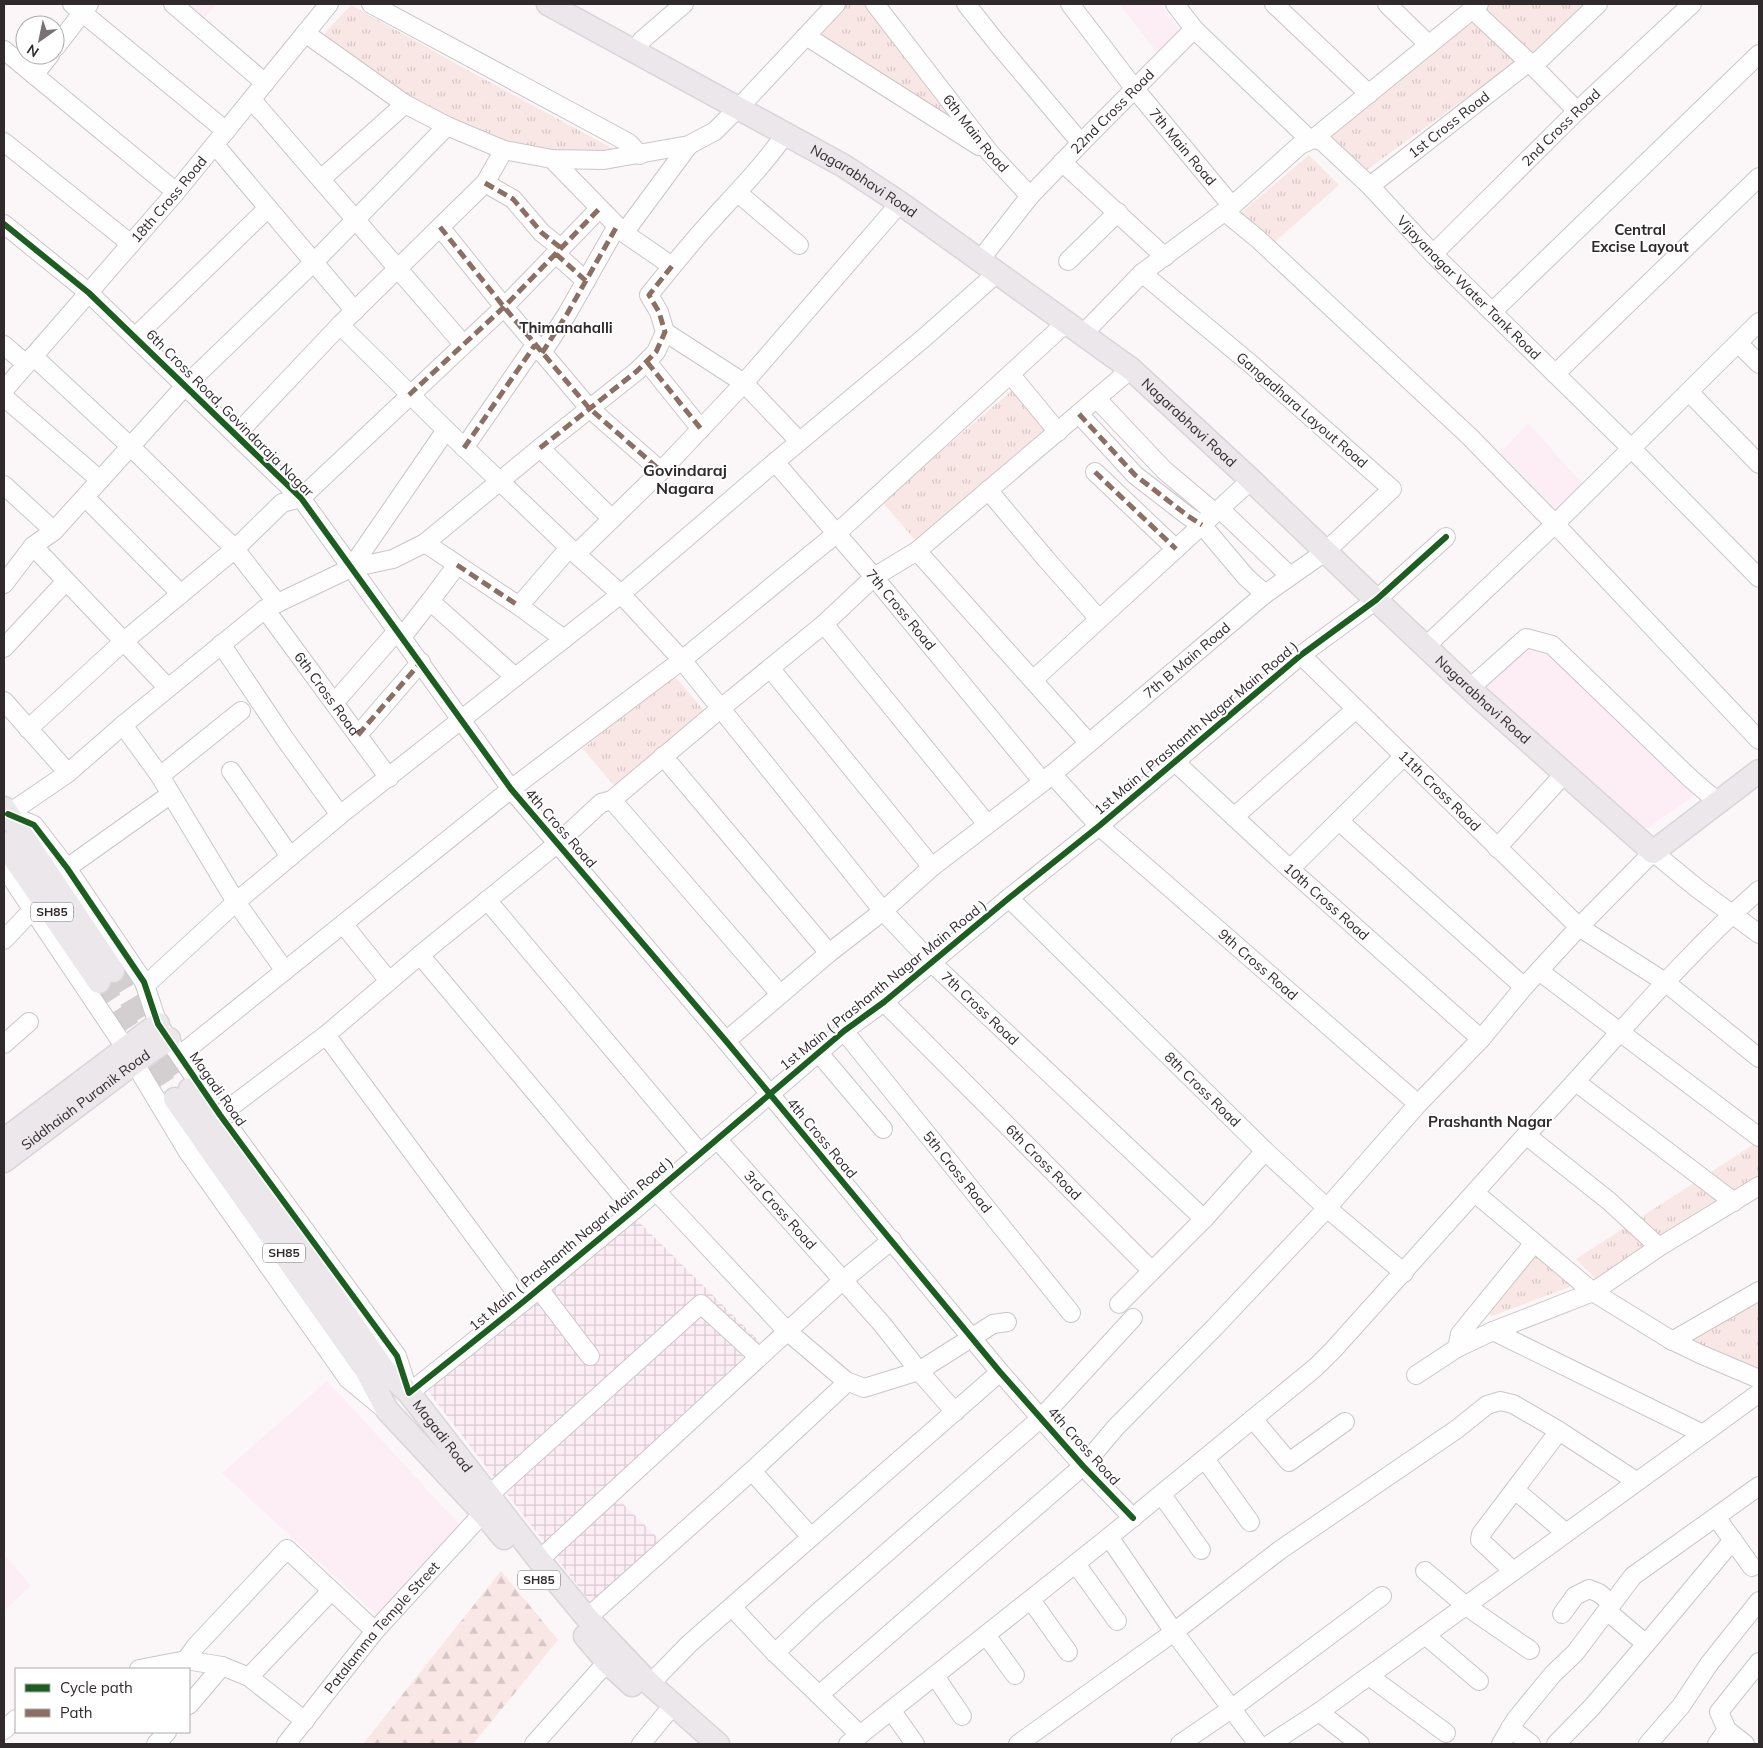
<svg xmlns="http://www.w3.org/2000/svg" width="1763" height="1748" font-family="Mulish,sans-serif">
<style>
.built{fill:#fdedf4}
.industrial{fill:url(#industrial-grid)}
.forest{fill:url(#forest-firs)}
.park{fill:url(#park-tufts)}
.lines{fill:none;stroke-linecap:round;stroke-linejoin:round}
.major-tunnel{stroke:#d3ced0;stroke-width:22;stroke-dasharray:22 11;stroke-linecap:butt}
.minor-casing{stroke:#cbc6c8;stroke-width:20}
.major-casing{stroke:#d8d5d7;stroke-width:25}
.minor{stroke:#fefefe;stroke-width:18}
.major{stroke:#ece7eb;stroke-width:22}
.quiet{stroke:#8d6e63;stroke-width:5;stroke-dasharray:10 5;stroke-linecap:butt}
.cycleway-casing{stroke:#fff;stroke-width:9}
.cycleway{stroke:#1b5e20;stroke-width:6}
.labels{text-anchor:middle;stroke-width:4;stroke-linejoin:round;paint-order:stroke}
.shield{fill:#fff;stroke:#6f6a6c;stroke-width:1}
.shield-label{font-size:12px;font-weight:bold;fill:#312a2d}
.street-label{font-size:14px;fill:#312a2d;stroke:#fff}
.neighbourhood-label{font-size:15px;font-weight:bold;fill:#312a2d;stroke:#fff}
.quarter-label{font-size:16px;font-weight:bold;fill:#312a2d;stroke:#fff}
</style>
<defs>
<pattern id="industrial-grid" width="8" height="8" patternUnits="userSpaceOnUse" patternTransform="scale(1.25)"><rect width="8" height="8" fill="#fdedf4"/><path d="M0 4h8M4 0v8" fill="none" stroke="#d9cbd2"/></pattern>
<pattern id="forest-firs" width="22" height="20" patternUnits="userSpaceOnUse" patternTransform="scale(1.25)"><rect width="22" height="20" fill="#f9e7e6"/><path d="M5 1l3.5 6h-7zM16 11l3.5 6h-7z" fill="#d6c6c6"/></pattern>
<pattern id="park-tufts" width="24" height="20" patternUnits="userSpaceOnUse" patternTransform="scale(1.25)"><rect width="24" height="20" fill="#f9e7e6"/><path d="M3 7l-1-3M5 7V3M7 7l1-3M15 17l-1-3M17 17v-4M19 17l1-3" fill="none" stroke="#d6c6c6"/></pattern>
</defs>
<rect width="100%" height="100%" fill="#fbf7f9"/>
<path class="built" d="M184,4h33l-14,16z
M1119,4h41l22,29 -22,23z
M1528,423l59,66 -30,27 -57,-62z
M1529,642l22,8 147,143 -58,40 -159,-149z
M327,1381l132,143 -81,92 -156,-143z
M4,1554l27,32 -27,25z"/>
<path class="industrial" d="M636,1219l136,135 -155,144 47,46 -70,63 -167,-217z"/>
<path class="forest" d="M501,1571l57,69 -85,104h-110z"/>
<path class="park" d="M846,4h20l99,124 -149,-94z
M1491,4h104l-63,54 -48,-48z
M351,5l120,67 152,82 -98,-3 -82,-33 -121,-82z
M1470,17l48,43 -157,114 -34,-38z
M1309,155l30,30 -64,57 -34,-29z
M1016,387l34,39 -134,115 -34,-39z
M672,673l33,39 -89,76 -33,-39z
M1759,1141v39l-163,99 -20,-20z
M1529,1247l43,39 -80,30 -6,-4z
M1759,1296v77l-78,-33z"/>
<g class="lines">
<path class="major-tunnel" d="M113,971l37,62 40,56
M99,982l76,117"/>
<g class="minor-casing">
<g id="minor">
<path d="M72,4l154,127"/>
<path d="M173,4l92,79"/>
<path d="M371,4l258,139 11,12"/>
<path id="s1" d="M875,4l115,149 40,43 -50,64"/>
<path d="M966,4l31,39 84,100"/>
<path id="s2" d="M1070,4l64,84 98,118"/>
<path id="s3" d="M1175,4l19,25 114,109 14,3 48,45 63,68 199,195 127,129"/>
<path d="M1274,4l95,90"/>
<path d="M1387,4l42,41"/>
<path d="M1472,9l61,57 44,45"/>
<path d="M305,33l100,71 42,22 57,24 48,9 52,1 85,-15 26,-14 33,-33 88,-94"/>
<path d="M806,36l173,110"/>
<path d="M55,48l34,-44"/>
<path d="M4,50l172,142"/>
<path d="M635,51l7,-11 42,-36"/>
<path d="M1533,66l65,-62"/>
<path d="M34,75l16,-20"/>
<path d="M252,100l211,244"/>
<path d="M4,142l127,102"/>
<path d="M215,145l140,166"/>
<path id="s4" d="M504,150l-19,33 -145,142 106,105 130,124 45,40 61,66 201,251 49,52 272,256"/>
<path d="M552,159l72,74 48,33"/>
<path d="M1062,162l103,95"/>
<path d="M321,179l84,-75"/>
<path d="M485,183l28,16 29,34 19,15"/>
<path id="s5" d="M1370,186l159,-124"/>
<path d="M738,193l61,52"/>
<path id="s6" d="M1030,196l51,-53 113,-114"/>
<path d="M1225,212l33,27 211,197 86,88 204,216"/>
<path d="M4,224l85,69 212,205 210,291 215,252 274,331 83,94 50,52"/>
<path d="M440,227l64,80 85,101 72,63"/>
<path d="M624,233l65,-88"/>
<path d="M556,254l30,27"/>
<path id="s7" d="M1433,254l144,-143 115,-107"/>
<path d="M1068,261l50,-49"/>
<path d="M1492,312l267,-258"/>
<path d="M665,332l79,51 55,58"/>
<path d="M1083,334l59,-61 90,-67 68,-61 13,-6 166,-135"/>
<path d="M135,337l133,-129"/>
<path d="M1738,343l21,21"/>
<path d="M4,345l22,19"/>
<path d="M542,353l25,-39 50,-88"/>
<path d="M33,356l98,91 104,102 47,-46 19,-5 203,-191 95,-98"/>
<path d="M647,362l54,67"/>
<path d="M1555,374l204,-197"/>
<path d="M1011,375l47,57"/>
<path id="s8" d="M4,390l172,-198 153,-188"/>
<path d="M1689,392l70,72"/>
<path d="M4,397l96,83"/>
<path d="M1097,399l67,71 51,43"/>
<path d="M1079,414l56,61 53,41 14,9 44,52 19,17"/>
<path d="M236,435l104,-110"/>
<path d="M464,448l71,-103"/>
<path d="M540,448l72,71"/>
<path id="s9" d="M775,462l99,115 169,205"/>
<path d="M1095,472l81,77"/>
<path d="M4,485l50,46"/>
<path d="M988,490l58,69 53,60"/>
<path d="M85,497l96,97"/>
<path d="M1220,509l70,67"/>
<path d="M425,543l94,63 45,33"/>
<path d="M33,546l135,142"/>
<path d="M917,551l171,191"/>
<path d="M576,554l85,-83 83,-88 156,-180"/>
<path d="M351,568l95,-138"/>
<path d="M4,584l29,-38 21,-15 131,-145 129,-124 133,-136"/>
<path d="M430,601l27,-36"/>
<path d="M519,606l50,-58"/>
<path id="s10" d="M265,609l124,169"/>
<path d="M824,624l163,200"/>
<path d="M402,637l28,-36 85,76"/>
<path d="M221,644l64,95 55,76"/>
<path d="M1425,647l130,-123 204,-202"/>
<path d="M4,648l62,-67"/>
<path id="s11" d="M1301,655l278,272 86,55 94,76"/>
<path d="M770,668l162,199"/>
<path d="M1033,680l218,-200"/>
<path d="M1470,688l56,-50 26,7 139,134 28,24"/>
<path d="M4,701l64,72"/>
<path d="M334,703l63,-72"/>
<path d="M123,725l37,51 76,126 49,69"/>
<path d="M28,729l95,-87 112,-93 42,54"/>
<path d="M358,735l63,-73"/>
<path d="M663,756l166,197"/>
<path id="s12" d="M1175,762l115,107 191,170"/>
<path d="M231,771l54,78 4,9"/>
<path id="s13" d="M1052,774l47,52 319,278"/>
<path d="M160,776l81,-65"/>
<path d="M612,800l168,194"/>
<path d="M8,814l26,11 33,43 77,114 14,42 52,76"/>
<path d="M8,814l60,-41 55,-48 142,-116 86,-41 42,-9 32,-16 115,-95 97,-77 19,-19 9,-20 -6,-20 -10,-17c20,-25 40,-50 62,-74 26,-29 53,-56 75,-88"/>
<path d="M1234,817l122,-108"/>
<path d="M1339,821l185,166"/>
<path d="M1497,848l68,-75"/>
<path d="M4,867l122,182 62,103 160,227 34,28"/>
<path d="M67,868l104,-74"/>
<path d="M1290,869l114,-113"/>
<path id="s14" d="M1009,898l256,253 62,57 77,65"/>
<path d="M487,900l213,253"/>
<path d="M343,924l46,57"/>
<path d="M4,940l29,-31"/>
<path d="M420,955l214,255"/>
<path d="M1539,971l220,166"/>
<path d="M144,982l6,-1 86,-79 104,-87 281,-221 154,-132 150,-125 72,-64"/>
<path id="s15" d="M884,1002l268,269 52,-52 61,-68"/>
<path id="s16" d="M844,1031l227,282"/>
<path d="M326,1035l197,267"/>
<path id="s17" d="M726,1041l103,-88 54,-42 49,-44 111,-85 222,-188 60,-42 67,-63 -140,-124 -110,-92"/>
<path d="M4,1044l25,-22"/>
<path d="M818,1052l65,77"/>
<path d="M180,1055l331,-266 171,-129 155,-127 230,-211"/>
<path d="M1576,1082l158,120"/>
<path d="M220,1115l106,-80 94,-80 138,-112 43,-40 11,-3 108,-91 104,-85 50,-47 43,-26 214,-182"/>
<path d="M233,1132l164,224 12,37 114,-91 111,-92 210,-179 40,-29 125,-104 90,-72 202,-171 75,-55 70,-63"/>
<path d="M1526,1135c78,-82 148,-170 233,-245"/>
<path id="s18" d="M717,1139l165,185 37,47 36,41"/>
<path d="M1475,1193l118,99 78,48 29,14 59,25"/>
<path d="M539,1289l51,67"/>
<path d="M1119,1304l33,-33"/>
<path d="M1493,1331l210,103 56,-41"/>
<path d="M1672,1341l87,-50"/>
<path d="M1457,1348l3,-14 74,-91"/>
<path d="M1416,1375l41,-27 36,-17 100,-39 66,-45 100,-61"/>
<path d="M846,1381l18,7 55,-17 74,-47 14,-2"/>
<path d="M1253,1419l36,43 56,-40"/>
<path d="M1205,1459l45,63"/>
<path d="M752,1471l59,66"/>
<path d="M1515,1490l51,43"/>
<path d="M489,1495l212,-191 58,53"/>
<path d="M1162,1495l39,55"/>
<path d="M1716,1517l36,50"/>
<path d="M539,1560l303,-279 50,-41"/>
<path d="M1076,1564l41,57"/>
<path d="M1425,1571l41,35 64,44"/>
<path d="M1513,1571l-33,-31 1,-6 78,-103"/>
<path d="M1031,1600l37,52"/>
<path d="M732,1607l43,46 44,42"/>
<path d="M1607,1611l39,33"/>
<path d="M1562,1614l13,-18 14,-7 10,4 13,11"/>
<path d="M587,1618l168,-150 86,-80 5,-7 -59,-50 -131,-140"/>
<path d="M986,1635l29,40"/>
<path d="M1425,1635l54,46"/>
<path d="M775,1653l39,-37 227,-198 92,-100"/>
<path d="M186,1660l9,-13 92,-98 88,82"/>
<path d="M139,1669l47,-9 36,6 27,11 56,44"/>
<path d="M935,1676l27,40"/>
<path d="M1369,1676l77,57"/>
<path d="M249,1677l82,-86"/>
<path d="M650,1684l39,-40 311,-272"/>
<path d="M189,1705l33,-39"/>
<path d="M891,1710l24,34"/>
<path d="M1319,1712l41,32"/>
<path d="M1510,1728l21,16"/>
<path d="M4,1730l12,-11"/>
<path d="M1727,1730l18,14"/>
<path d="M860,1735l249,-198"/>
<path d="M156,1744l11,-12"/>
<path id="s19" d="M286,1744l89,-113 108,-118"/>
<path d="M534,1744l73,-82"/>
<path d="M641,1744l33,-40"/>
<path d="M848,1744l12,-9 -41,-40 264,-229 33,-39 99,-100 112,-119 91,-104 63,-65 43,-52 55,-60 74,-75 45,37 61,45"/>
<path d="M1018,1744l156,-112 106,-82 177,-121 30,-24 13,-4 13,3 43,25 80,52"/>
<path d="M1180,1744l51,-35 151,-113"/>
<path d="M1258,1744l-84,-112 -65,-95 207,-170 18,-18 192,-214 83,66 50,46"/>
<path d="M1270,1744l49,-32 384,-278"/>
<path d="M1501,1744l15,-25 37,-45 22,-21 58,-77 126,-90"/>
<path d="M1556,1744l36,-37 54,-63 87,-104"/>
<path d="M1648,1744l33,-38 28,-42 50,-63"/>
<path d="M1717,1744l10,-14 -8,-18 40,-50"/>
</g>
</g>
<g class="major-casing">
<g id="major">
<path id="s20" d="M548,4l296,162 56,37 231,166 120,111 125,120 105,99 172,153 106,-81"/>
<path d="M4,808l109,163"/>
<path d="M4,843l95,139"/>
<path id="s21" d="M190,1089l194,281 25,23 130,167 48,58 63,66 68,60"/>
<path d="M175,1099l190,269 22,42 96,103 21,25"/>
<path d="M4,1140l154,-116"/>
<path id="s22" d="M4,1161l130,-98 35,-24"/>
<path d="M585,1636l22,26 25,23"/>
</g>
</g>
<use href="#minor" class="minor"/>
<use href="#major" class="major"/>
<path class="quiet" d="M485,183l28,16 29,34 19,15
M440,227l64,80 85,101 72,63
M556,254l30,27
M542,353l25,-39 50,-88
M647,362l54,67
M409,395l95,-88 95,-98
M1079,414l56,61 53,41 14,9
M464,448l71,-103
M540,448l97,-77 19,-19 9,-20 -6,-20 -10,-17 23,-29
M1095,472l81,77
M457,565l62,41
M358,735l63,-73"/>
<g class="cycleway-casing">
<path id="cycleway" d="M4,224l85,69 212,205 210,291 215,252 274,331 83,94 50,52
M8,814l26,11 33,43 77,114 14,42 62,91 177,241 12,37 114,-91 111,-92 210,-179 40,-29 125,-104 90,-72 202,-171 75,-55 70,-63"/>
</g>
<use href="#cycleway" class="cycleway"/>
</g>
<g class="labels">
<g class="shield">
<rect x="31" y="902.5" width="42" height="19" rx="4"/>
<rect x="263" y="1243.5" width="42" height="19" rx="4"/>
<rect x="518" y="1570.5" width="42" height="19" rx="4"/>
</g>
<g class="shield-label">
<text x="52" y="916">SH85</text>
<text x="284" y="1257">SH85</text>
<text x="539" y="1584">SH85</text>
</g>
<g class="street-label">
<text dy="5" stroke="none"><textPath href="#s6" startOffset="118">22nd Cross Road</textPath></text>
<text dy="5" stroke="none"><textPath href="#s5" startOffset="100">1st Cross Road</textPath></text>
<text dy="5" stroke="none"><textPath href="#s7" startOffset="180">2nd Cross Road</textPath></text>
<text dy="5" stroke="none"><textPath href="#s1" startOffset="164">6th Main Road</textPath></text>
<text dy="5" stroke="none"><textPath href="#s2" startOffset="182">7th Main Road</textPath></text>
<text dy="5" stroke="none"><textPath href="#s20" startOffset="362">Nagarabhavi Road</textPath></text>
<text dy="5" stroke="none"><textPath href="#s8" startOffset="252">18th Cross Road</textPath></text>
<text dy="5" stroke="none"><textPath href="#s3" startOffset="411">Vijayanagar Water Tank Road</textPath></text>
<text transform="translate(1302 410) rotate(41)" y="5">Gangadhara Layout Road</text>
<text transform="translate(230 413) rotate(45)" y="5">6th Cross Road, Govindaraja Nagar</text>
<text dy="5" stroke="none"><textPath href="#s20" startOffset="768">Nagarabhavi Road</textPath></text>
<text dy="5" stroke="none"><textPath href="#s9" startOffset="194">7th Cross Road</textPath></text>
<text dy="5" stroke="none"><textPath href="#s17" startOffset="598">7th B Main Road</textPath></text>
<text dy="5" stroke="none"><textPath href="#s10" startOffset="105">6th Cross Road</textPath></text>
<text dy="5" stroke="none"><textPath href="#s20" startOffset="1172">Nagarabhavi Road</textPath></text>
<text transform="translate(1196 728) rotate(-40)" y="5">1st Main ( Prashanth Nagar Main Road )</text>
<text dy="5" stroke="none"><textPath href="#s11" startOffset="194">11th Cross Road</textPath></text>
<text transform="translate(561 828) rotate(49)" y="5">4th Cross Road</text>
<text dy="5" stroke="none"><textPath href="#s12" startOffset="206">10th Cross Road</textPath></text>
<text dy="5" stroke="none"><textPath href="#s13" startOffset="281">9th Cross Road</textPath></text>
<text transform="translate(883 985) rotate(-39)" y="5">1st Main ( Prashanth Nagar Main Road )</text>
<text dy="5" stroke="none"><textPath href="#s4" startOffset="1179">7th Cross Road</textPath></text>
<text transform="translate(218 1089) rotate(55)" y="5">Magadi Road</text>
<text dy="5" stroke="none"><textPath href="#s14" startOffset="272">8th Cross Road</textPath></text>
<text dy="5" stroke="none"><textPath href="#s22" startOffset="102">Siddhaiah Puranik Road</textPath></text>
<text transform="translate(822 1138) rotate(50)" y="5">4th Cross Road</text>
<text dy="5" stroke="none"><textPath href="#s15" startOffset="226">6th Cross Road</textPath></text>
<text dy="5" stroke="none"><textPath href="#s16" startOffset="181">5th Cross Road</textPath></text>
<text dy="5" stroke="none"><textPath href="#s18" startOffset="95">3rd Cross Road</textPath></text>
<text transform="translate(571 1244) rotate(-40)" y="5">1st Main ( Prashanth Nagar Main Road )</text>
<text dy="5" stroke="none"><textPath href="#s21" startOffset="430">Magadi Road</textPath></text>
<text transform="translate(1084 1446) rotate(48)" y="5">4th Cross Road</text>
<text dy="5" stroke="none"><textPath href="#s19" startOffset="151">Patalamma Temple Street</textPath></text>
</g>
<g class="neighbourhood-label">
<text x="1640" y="235">Central<tspan x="1640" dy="17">Excise Layout</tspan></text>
<text x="566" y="333">Thimanahalli</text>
<text x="1490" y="1127">Prashanth Nagar</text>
</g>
<g class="quarter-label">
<text x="685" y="476">Govindaraj<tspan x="685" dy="18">Nagara</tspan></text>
</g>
</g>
<rect width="1763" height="1748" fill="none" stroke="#312a2d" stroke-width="10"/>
<rect x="15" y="1668" width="175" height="65" fill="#ffffff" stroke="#adaaab"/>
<rect x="25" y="1684" width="25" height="8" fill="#1b5e20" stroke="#adaaab"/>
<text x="60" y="1693" font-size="15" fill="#312a2d">Cycle path</text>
<rect x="25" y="1709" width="25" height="8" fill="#8d6e63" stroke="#adaaab"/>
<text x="60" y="1718" font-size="15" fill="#312a2d">Path</text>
<g transform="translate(40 40) rotate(213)"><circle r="24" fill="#ffffff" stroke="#adaaab"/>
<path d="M0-4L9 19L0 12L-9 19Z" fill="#787274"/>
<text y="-8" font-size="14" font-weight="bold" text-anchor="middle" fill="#312a2d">N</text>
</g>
</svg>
